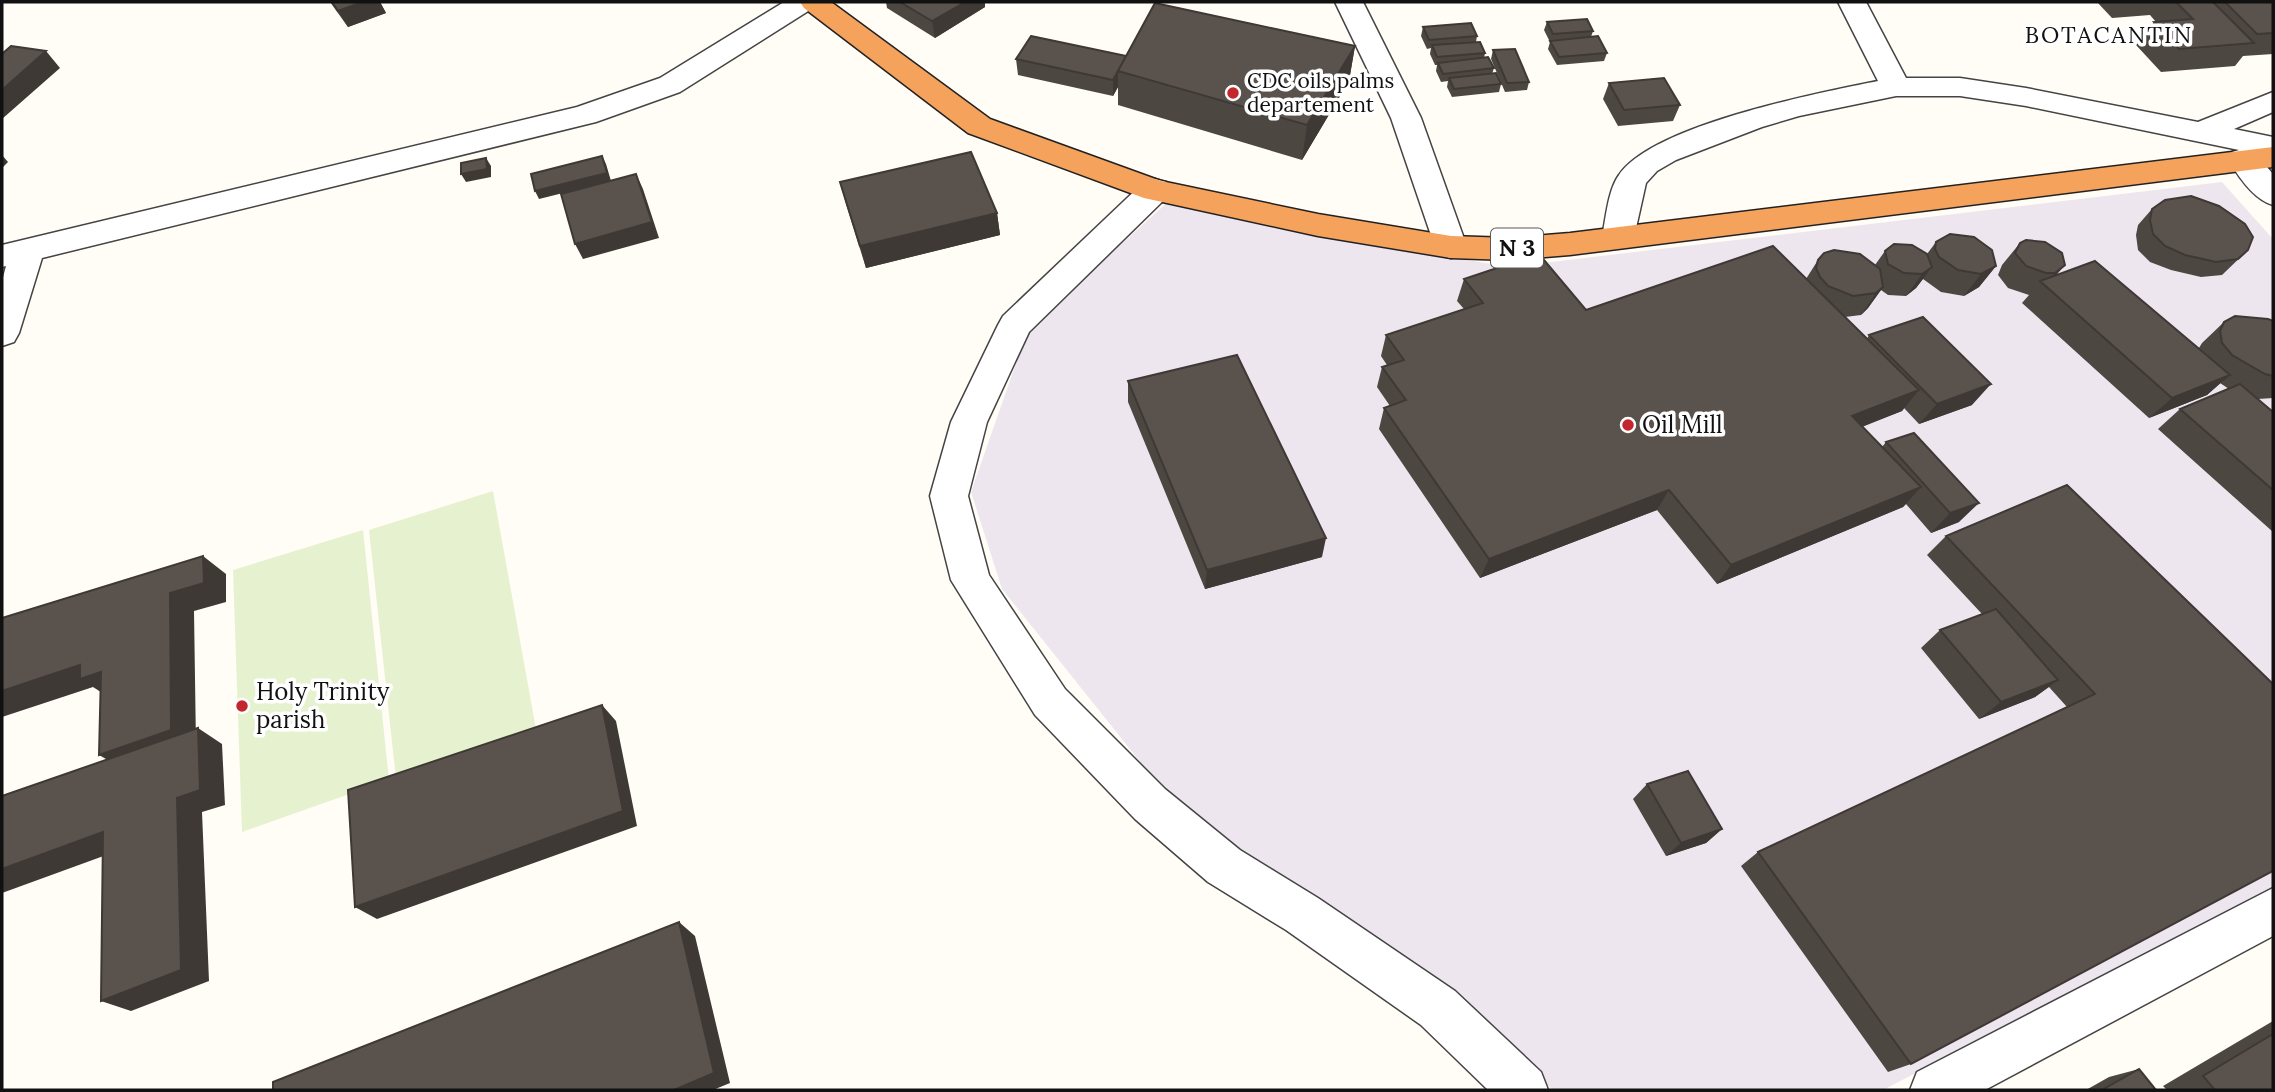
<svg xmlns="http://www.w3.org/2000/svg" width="2275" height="1092" font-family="Lora,serif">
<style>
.industrial{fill:#eee6ef}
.pitch{fill:#e6f2cf}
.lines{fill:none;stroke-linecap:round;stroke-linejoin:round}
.minor-casing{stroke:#444;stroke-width:3}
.highway-casing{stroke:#222;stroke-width:3}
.minor{fill:#fff;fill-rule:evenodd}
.highway{fill:#f5a25d;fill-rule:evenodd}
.wall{fill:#4d4742}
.shaded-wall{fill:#3f3936}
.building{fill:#5a524d;stroke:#3f3936;stroke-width:2}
.poi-dot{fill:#c4262e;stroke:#fff;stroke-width:2.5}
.labels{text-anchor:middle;stroke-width:7;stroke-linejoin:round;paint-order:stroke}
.far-poi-label{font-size:21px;fill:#111;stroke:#fff;text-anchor:start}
.far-quarter-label{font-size:23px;letter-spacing:2px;fill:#111;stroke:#fff}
.shield{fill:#fff;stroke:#585858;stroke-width:2}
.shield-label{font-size:23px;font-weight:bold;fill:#111}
.poi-label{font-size:24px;fill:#111;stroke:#fff;text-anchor:start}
</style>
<rect width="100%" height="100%" fill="#fffdf5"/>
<path class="industrial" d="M2222,182l51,57v649l-390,202h-330l-99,-94 -245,-148 -207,-259 -31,-97 57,-163 143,-130 143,35 195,33z"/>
<path class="pitch" d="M493,491l43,238 -140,50 -27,-249z
M363,530l26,250 -147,52 -9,-262z"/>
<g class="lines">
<g class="minor-casing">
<path id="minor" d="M784,2h33l-4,6 -133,84 -84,30 -554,136 -23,75 -5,9 -12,4v-65l4,-15 -4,1v-22l575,-138 83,-29z
M1335,2h28l58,116 46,129 -5,8 -11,3 -11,-3 -5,-8 -44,-129z
M1838,2h28l40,76h54l66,10 172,34 75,-30v20l-39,17 39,8v20l-18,-4 18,21v31c-19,-5 -35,-29 -45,-46l4,-7 7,-2 -213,-44 -66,-10h-64l-97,20 -37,11 -86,33 -19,11 -11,12 -12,54 -5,8 -11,3 -11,-3 -5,-8c4,-19 6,-47 17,-62 34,-50 199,-82 259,-94z
M1155,179l11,3 5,8 -5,8 -137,134 -42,90 -19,74 21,79 76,114 100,100 75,61 78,48 137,93 86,81 7,18h-60l-67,-65 -135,-95 -78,-48 -73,-63 -100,-104 -84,-135 -21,-84 21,-74 47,-97 5,-9 141,-134z
M2273,888v48l-288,154h-75l7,-18z"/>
</g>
<g class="highway-casing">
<path id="highway" d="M800,2h31l159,117 171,62 157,33 133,22 58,2 61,-5 703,-86v20l-703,88 -61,5 -58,-2 -133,-22 -174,-38 -176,-65 -164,-125z"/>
</g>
<use href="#minor" class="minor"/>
<use href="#highway" class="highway"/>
</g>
<path class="wall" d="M330,2h50l6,11 -38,14z
M886,2h99v5l-50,31 -48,-30z
M2097,2h176v52l-30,2 -8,10 -74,6 -25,-27 18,-23h2l-6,-7 -38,3z
M1547,22l46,9 -2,6 16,16 -3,8 -47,4 -9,-16 2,-7 -6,-12z
M1423,27l54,9 -1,6 9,11 -1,5 10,10 -2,6 9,10 -2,8 -47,5 -5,-10 1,-6 -7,1 -5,-11 1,-6h-2l-5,-11 1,-6 -4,1 -6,-13z
M1355,46l-6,35 -47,79 -184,-55v-18l-5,9 -95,-21 -2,-16 110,-3z
M1493,50l36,32 -2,8 -22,2 -14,-33z
M1609,83l71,22 -7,16 -55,5 -15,-27z
M840,182l157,31 3,22 -134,33 -20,-64z
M2152,209l96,41 -26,25 -21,2 -30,-7 -21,-8 -12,-12 -2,-15 2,-10z
M2026,240l31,35 142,73 3,-5 22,-21 49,-1v77l-15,1 15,13v120l-115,-103 22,-20 49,-20 -9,-6 -13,12 -58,23 -127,-115 7,-8 -21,-7 -10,-13 4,-10 18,-22z
M1936,242l60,24 -17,21 -15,9 -23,-4 -18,-13 -7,9 -10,8 -18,-1 -7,-5 -13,18 -7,7 -16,2 22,22 2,-4 103,70 -53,19 -15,-16 -2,3 -40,15 20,21 4,-5 73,80 -28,11 -25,-29 -3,3 -186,77 -60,-74 -177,68 -101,-149 5,-21 6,-2 -13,-19 5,-20 5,-2 -6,-9 5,-21 78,-26 -7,-8 7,-22 122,31 220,-31 12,-19 57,5 10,-14 42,3z
M1128,381l194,176 -117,32 -77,-187z
M1946,536l327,148 -362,380 -23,8 -147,-206 17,-14 309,-145 -18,-20 -14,10 -56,22 -58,-71 19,-18 42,-16 -55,-59z
M1647,784l75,45 -16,14 -40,13 -33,-57z
M2273,1021v69h-106l-4,-4z
M2139,1069l17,21h-70l23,-13z"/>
<path class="shaded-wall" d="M363,2h17l6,11 -38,14 -10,-16z
M965,2h20v5l-50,31 -3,-17z
M1355,46l-6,35 -47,79 5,-35z
M46,51l14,17 -58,51v-29z
M1118,71v16l-5,9v-16z
M2,155l6,7 -6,6z
M602,156l4,8 5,17 -72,18 -4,-8z
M486,158l5,8v11l-25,5 -5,-8z
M636,174l7,15 16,49 -76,21 -8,-15z
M997,213l3,22 -134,33 -6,-22z
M2065,265l-19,22 -2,-2 11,-12z
M1996,266l-17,21 -15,9 17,-22z
M1932,267l-16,21 -10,8 16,-22z
M1883,287l-15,21 -7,7 15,-22z
M2230,375l-23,20 -58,23 23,-20z
M1991,384l-19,21 -53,19 18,-20z
M1919,390l-17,21 -65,26 15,-21z
M1921,487l-18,20 -186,77 14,-19z
M1669,490l-12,20 -177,68 9,-19z
M1979,503l-20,19 -28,11 19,-20z
M1326,538l-4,19 -117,32 2,-19z
M203,556l23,18v28l-32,9 2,135 -69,25 -28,-16 71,-162z
M80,665l21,7 6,24 -14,-9 -91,30v-26z
M2058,680l-23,17 -56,22 22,-17z
M602,705l14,16 21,105 -260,93 -22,-12z
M198,728l24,16 3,61 -23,7 7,169 -78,30 -30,-10z
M1722,829l-16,14 -40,13 15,-13z
M103,832l28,14 -129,47v-24z
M679,922l16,14 35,147 -17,7h-39z"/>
<path class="building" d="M332,2h31l-25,9z
M900,2h65l-33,19z
M2176,2h37l41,41 -75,6 -25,-27 39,-3z
M2225,2h48v31l-16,1z
M1155,3l200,43 -48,79 -189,-54z
M1587,19l6,12 -40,3 -6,-12z
M1471,23l6,13 -48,4 -6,-13z
M1031,36l95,20 -13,24 -97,-21z
M1598,36l9,17 -48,4 -9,-16z
M1480,42l5,11 -48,4 -5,-12z
M11,46l35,5 -44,39v-36z
M1515,49l14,33 -22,1 -14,-33z
M1488,57l6,11 -51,6 -5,-11z
M1496,73l5,11 -47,5 -5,-11z
M1664,78l16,27 -56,5 -15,-27z
M971,152l26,61 -137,33 -20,-64z
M602,156l5,17 -72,18 -4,-17z
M486,158l1,11 -26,5v-11z
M636,174l16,48 -77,22 -14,-50z
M2191,196l28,10 26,18 8,13 -5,13 -10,9 -22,3 -31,-7 -20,-9 -12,-12 -3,-14 2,-11 13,-9z
M1950,234l24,3 18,13 4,16 -15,8 -23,-4 -19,-13 -4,-8 1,-7z
M2026,240l19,2 17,11 3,12 -10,8h-9l-20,-7 -11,-13 5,-10z
M1894,244l18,1 15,9 5,13 -10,7 -18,-1 -16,-9 -3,-13z
M1773,246l146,144 -67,26 69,71 -190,78 -62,-75 -180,69 -105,-151 22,-8 -24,-33 22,-7 -18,-25 97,-32 -19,-24 75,-25 47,56z
M1834,250l26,4 20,15 3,18 -7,6 -23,3 -25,-10 -8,-9 -4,-9 2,-8 6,-7z
M2095,261l135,114 -58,23 -132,-117z
M2235,316l33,3 5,2v55l-8,-2 -33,-19 -10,-12 -2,-12 4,-9z
M1923,317l68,67 -54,20 -68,-69z
M1237,355l89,183 -119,32 -79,-189z
M2240,384l33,28v78l-93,-81z
M1914,433l65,70 -29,10 -64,-71z
M2067,485l206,199v187l-362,193 -153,-212 337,-158 -149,-158z
M203,556l1,27 -34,10 1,137 -72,25 2,-83 -21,7v-14l-78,26v-73z
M1996,609l62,71 -57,22 -61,-72z
M602,705l21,106 -268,96 -7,-117z
M198,728l2,62 -23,8 4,172 -80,31 2,-169 -101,37v-73z
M1688,771l34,58 -41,14 -34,-59z
M679,922l35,151 -40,17h-401v-8z
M2273,1034v56h-58l-12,-14z
M2139,1069l17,21h-54z"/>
<g class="poi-dot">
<circle cx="1233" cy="93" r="7"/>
<circle cx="1628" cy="425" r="7"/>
<circle cx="242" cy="706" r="7"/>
</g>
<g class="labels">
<g class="far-poi-label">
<text x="1247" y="88">CDC oils palms<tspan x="1247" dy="24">departement</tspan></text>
</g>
<g class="far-quarter-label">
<text x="2109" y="43">BOTACANTIN</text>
</g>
<rect class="shield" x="1491" y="228.5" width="52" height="39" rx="5"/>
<g class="shield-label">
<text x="1517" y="256">N 3</text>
</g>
<g class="poi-label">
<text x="1642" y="433">Oil Mill</text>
<text x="256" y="700">Holy Trinity<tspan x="256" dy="28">parish</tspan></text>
</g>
</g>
<rect width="2275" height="1092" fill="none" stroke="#111111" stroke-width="7"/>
</svg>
